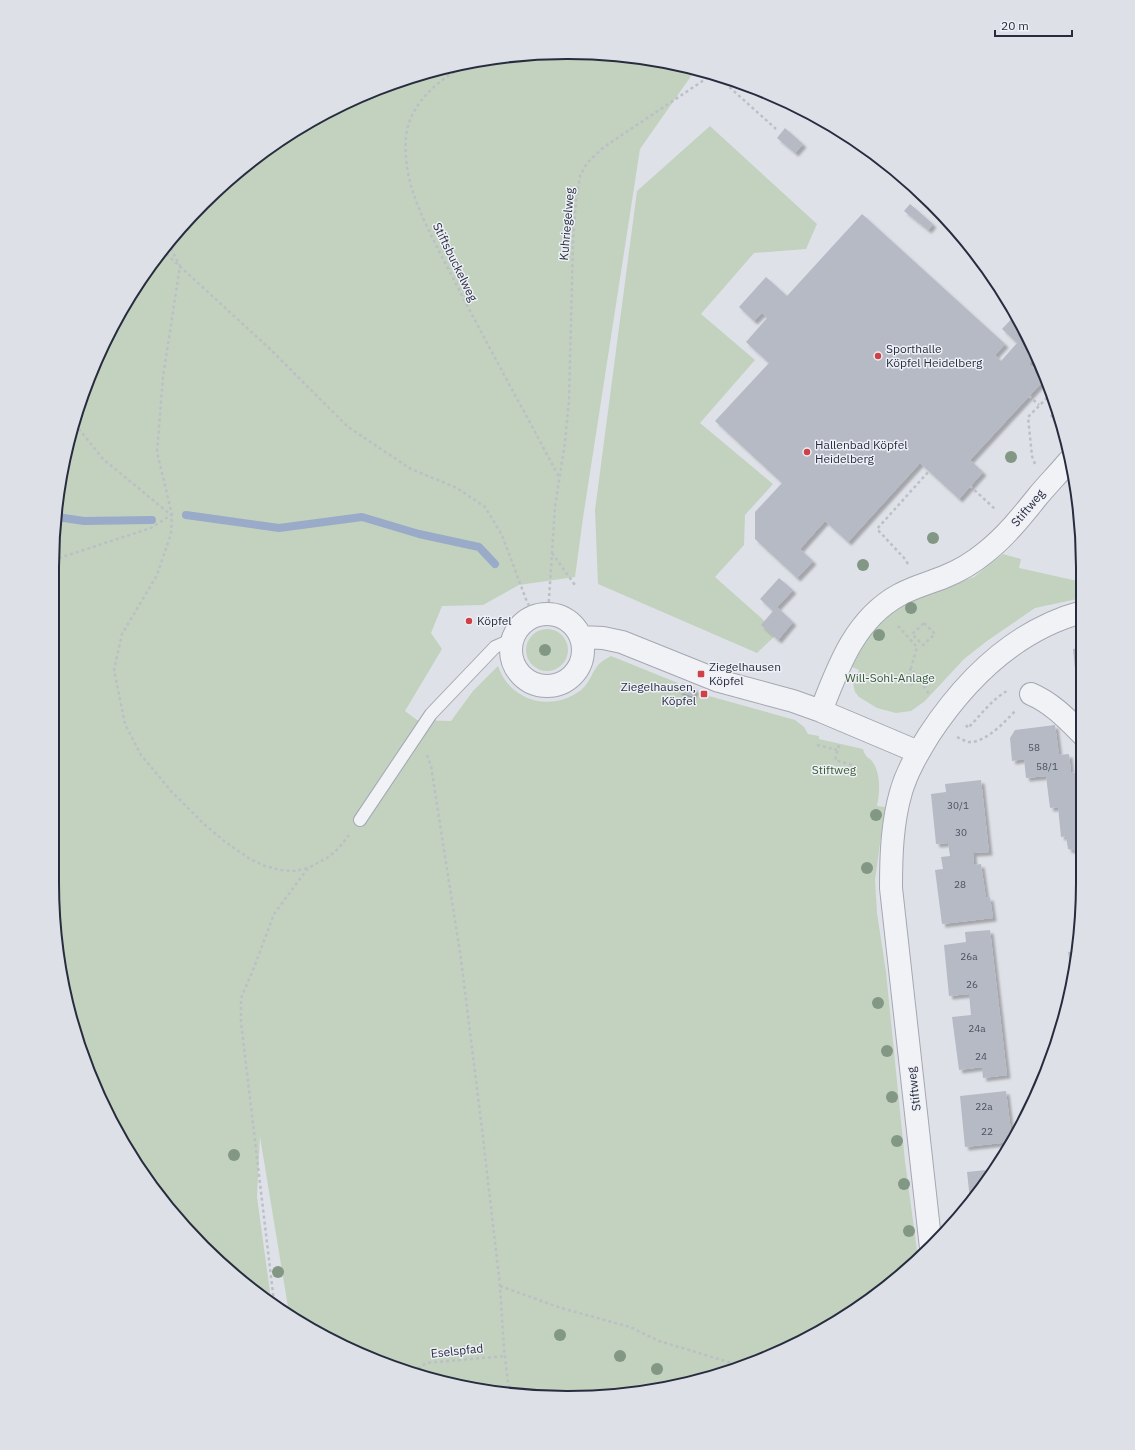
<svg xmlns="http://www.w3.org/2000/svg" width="1135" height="1450" font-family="'IBM Plex Sans',sans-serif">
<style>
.green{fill:#c2d2bf}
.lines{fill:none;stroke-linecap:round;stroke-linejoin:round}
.stream{stroke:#99abc9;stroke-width:8}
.building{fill:#b6bac5;filter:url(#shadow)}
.service-casing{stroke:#a4a7b2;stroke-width:14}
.minor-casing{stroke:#a4a7b2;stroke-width:24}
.path{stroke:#bcbfc6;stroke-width:2.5;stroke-dasharray:3 3;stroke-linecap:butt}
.service{stroke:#f1f2f6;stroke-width:12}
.minor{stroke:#f1f2f6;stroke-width:22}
.tree{fill:#839785}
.poi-dot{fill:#cf4147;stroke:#eef0f6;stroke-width:1.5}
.labels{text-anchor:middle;stroke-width:3;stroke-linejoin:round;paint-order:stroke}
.number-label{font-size:10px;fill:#4b5060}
.street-label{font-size:12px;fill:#272d3f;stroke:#eef0f6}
.poi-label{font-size:12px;fill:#272d3f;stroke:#eef0f6;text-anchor:start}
.park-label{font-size:12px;fill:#375b34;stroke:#eef0f6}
.rim{fill:none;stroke:#272d3f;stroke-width:2}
</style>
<defs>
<filter id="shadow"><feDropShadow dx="3.5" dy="3.5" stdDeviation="1" flood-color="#0004"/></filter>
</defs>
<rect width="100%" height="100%" fill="#dfe1e8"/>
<path class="green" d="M601,53l95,16 -56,80 -57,369 -8,59 -56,8 -36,20 -41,1 -11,27 11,16 -37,62 12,9 34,1 22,-30 25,-25c12,35 53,47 83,24 9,-7 12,-21 19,-27 3,-3 8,-5 11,-7l67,27 -1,8 16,6 5,-4 97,27 9,7 4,7 11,2v3l44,10c3,10 5,7 9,12 9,12 8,31 5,45l8,1 -10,73 2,33 9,59 19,189 13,97 -93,71 -124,51 -133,18 -134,-18 -124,-51 -21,-16 -29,-176 -3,60 14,102 -68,-52 -82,-107 -51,-124 -18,-134 1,-348 26,-132 26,-63 54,-85 68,-74 83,-59 92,-42 98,-23z
M710,126l107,98 -11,25 -52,4 -53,61 54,46 -55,63 73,61 -28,31 -1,30 -29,32 63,56 -21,20 -159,-69 -3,-74 42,-319z
M1003,554l18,5 -2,9 63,14v16l-47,10 -48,33 -23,18 -39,42 -14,10 -15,2 -19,-5 -18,-11 -4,-5 -2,-8 6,-14 -7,-3 15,-28 17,-20 28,-20 62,-22z
M526 650a21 21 0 1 1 42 0a21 21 0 1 1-42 0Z"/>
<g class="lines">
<path class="stream" d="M186,515l93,13 83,-11 57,17 60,13 16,17
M57,517l27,4 68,-1"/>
</g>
<path class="building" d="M785,128l18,16 -8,9 -18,-15z
M910,204l23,20 -5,6 -24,-19z
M862,214l143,130 -10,11 6,6 16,-18 -15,-14 14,-15 19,43 -6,7 16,15 -75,81 13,12 -24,27 -39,-36 -72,79 -23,-21 -25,28 13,12 -16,17 -42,-39v-27l27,-29 -67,-62 54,-58 -23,-21 21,-24 -5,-5 -8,8 -15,-14 27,-30 21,19z
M1057,408l3,17 -10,-9z
M779,578l14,12 -16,17 16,15 -15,18 -17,-15 12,-14 -13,-12z
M1082,648v40h-5l-4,-39z
M682,683l13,5 -3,8 -14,-5z
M1055,725l4,30 10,-1 2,19 12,-1v106l-5,-27 -10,-2 -2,-13 -5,1 -3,-30 -8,1 -4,-32 -20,2 -2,-19 -12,2 -2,-23 5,-8z
M981,780l8,72 -16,1 1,12 7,-1 5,34 4,-1 3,21 -51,6 -7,-54 8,-1 -2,-12 9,-1 -2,-13 -12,1 -5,-50 15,-2 -1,-8z
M990,930l17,145 -24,3 -1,-11 -23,3 -7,-53 19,-2 -2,-21 -20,2 -5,-51 22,-3 -1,-10z
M1076,951l-3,31 -5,-30z
M1006,1091l6,49 -2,2 -45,5 -5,-51z
M996,1169l-16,20 -10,11 -3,-28z"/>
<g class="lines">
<g class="service-casing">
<path id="service" d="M360,820l71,-106 64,-67 18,-8"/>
</g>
<g class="minor-casing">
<path id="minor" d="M511 650a36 36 0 1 1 72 0a36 36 0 1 1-72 0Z
M581,637l22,1 19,4 97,39 74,20 28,10 97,41
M1031,694c21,9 36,25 52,41
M821,711c17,-44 34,-92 78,-116 14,-8 30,-12 45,-18 15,-6 30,-15 42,-25 20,-16 36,-36 52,-56 9,-11 20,-22 30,-34
M931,1248l-40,-360c0,-32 1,-65 10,-96 6,-21 17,-39 28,-57 37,-56 87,-105 153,-123"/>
</g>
<path class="path" d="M470,63c-25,13 -49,30 -60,57 -8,20 -4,49 2,69 10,32 27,61 42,91 20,39 41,78 62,117 15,27 29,54 43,80
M716,75l60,54
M168,243l12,23 -17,111 -6,75 15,63 -1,19 -14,41 -35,59 -8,36 11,54 16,31 30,36 33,33 20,17 26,18 15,7 15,4 15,1 13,-3
M162,250l107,98 79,79 63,42 46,19 28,19 17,28 25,67 8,14
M1029,396l10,9
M75,424l28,35 68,56
M1035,464l-3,-8 -4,-39 24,-24
M970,486l25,23
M552,553l23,32
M53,560l98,-32 20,-13
M908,564l-3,-5 -28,-30 52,-58
M548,614l7,-107 10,-65 4,-42 4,-159 3,-40 4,-25 7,-13 17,-16 109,-73
M924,623l11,11 -12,11 -11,-11z
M898,626l19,21 -6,21 18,26
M911,668l-4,10 5,7
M966,725l2,3c12,-12 24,-29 39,-37
M957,737c4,2 8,4 12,5 16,1 36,-20 46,-31
M817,745l20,5
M839,745l-4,15 25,7
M427,755l4,11 30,193 21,170 18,157 4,63 5,41
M500,1286l61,22 69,19 29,14 79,24
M274,1302l-33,-280v-24l12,-28 21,-56 34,-46 19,-10 11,-9 11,-14
M413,1372l13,-9 79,-7"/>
<use href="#service" class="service"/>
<use href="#minor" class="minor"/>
</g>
<g class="tree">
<circle cx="1011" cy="457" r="6"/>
<circle cx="933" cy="538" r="6"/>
<circle cx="863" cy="565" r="6"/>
<circle cx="911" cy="608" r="6"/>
<circle cx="879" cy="635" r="6"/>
<circle cx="545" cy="650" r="6"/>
<circle cx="876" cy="815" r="6"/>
<circle cx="867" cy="868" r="6"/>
<circle cx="878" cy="1003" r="6"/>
<circle cx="887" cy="1051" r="6"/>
<circle cx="892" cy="1097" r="6"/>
<circle cx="897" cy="1141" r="6"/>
<circle cx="234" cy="1155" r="6"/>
<circle cx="904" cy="1184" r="6"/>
<circle cx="909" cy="1231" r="6"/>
<circle cx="278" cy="1272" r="6"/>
<circle cx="560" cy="1335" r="6"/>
<circle cx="620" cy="1356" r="6"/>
<circle cx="657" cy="1369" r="6"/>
</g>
<g class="poi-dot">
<circle cx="878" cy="356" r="4"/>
<circle cx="807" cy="452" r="4"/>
<circle cx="469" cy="621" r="4"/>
<rect x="697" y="670" width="8" height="8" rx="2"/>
<rect x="700" y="690" width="8" height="8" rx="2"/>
</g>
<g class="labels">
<g class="number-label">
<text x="1034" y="751">58</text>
<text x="1047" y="770">58/1</text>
<text x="958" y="809">30/1</text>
<text x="961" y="836">30</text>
<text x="960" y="888">28</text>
<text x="969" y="960">26a</text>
<text x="972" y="988">26</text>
<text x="977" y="1032">24a</text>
<text x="981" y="1060">24</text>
<text x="984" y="1110">22a</text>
<text x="987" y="1135">22</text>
</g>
<g class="street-label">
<text transform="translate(567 224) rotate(-85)" y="4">Kuhriegelweg</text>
<text transform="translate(455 262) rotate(64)" y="4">Stiftsbuckelweg</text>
<text transform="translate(1028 508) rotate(-50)" y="4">Stiftweg</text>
<text transform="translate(914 1089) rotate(-97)" y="4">Stiftweg</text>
<text transform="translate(457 1351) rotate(-6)" y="4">Eselspfad</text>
</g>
<g class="poi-label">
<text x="886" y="353">Sporthalle<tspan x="886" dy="14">Köpfel Heidelberg</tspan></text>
<text x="815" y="449">Hallenbad Köpfel<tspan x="815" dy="14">Heidelberg</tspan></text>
<text x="477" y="625">Köpfel</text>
<text x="709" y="671">Ziegelhausen<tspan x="709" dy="14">Köpfel</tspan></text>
<text x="696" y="691" text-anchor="end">Ziegelhausen,<tspan x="696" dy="14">Köpfel</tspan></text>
</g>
<g class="park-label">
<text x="890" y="682">Will-Sohl-Anlage</text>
<text x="834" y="774">Stiftweg</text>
</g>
</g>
<path d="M0 0H1135V1450H0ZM567 59H568A508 508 0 0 1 1076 567V883A508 508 0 0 1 568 1391H567A508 508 0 0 1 59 883V567A508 508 0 0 1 567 59Z" fill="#dee0e7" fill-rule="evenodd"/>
<path class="rim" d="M567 59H568A508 508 0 0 1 1076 567V883A508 508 0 0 1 568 1391H567A508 508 0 0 1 59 883V567A508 508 0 0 1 567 59Z"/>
<path d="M995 30v6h77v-6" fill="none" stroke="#272d3f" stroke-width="2"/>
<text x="1001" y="30" font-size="12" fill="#272d3f" stroke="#eef0f6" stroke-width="3" paint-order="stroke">20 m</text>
</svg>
